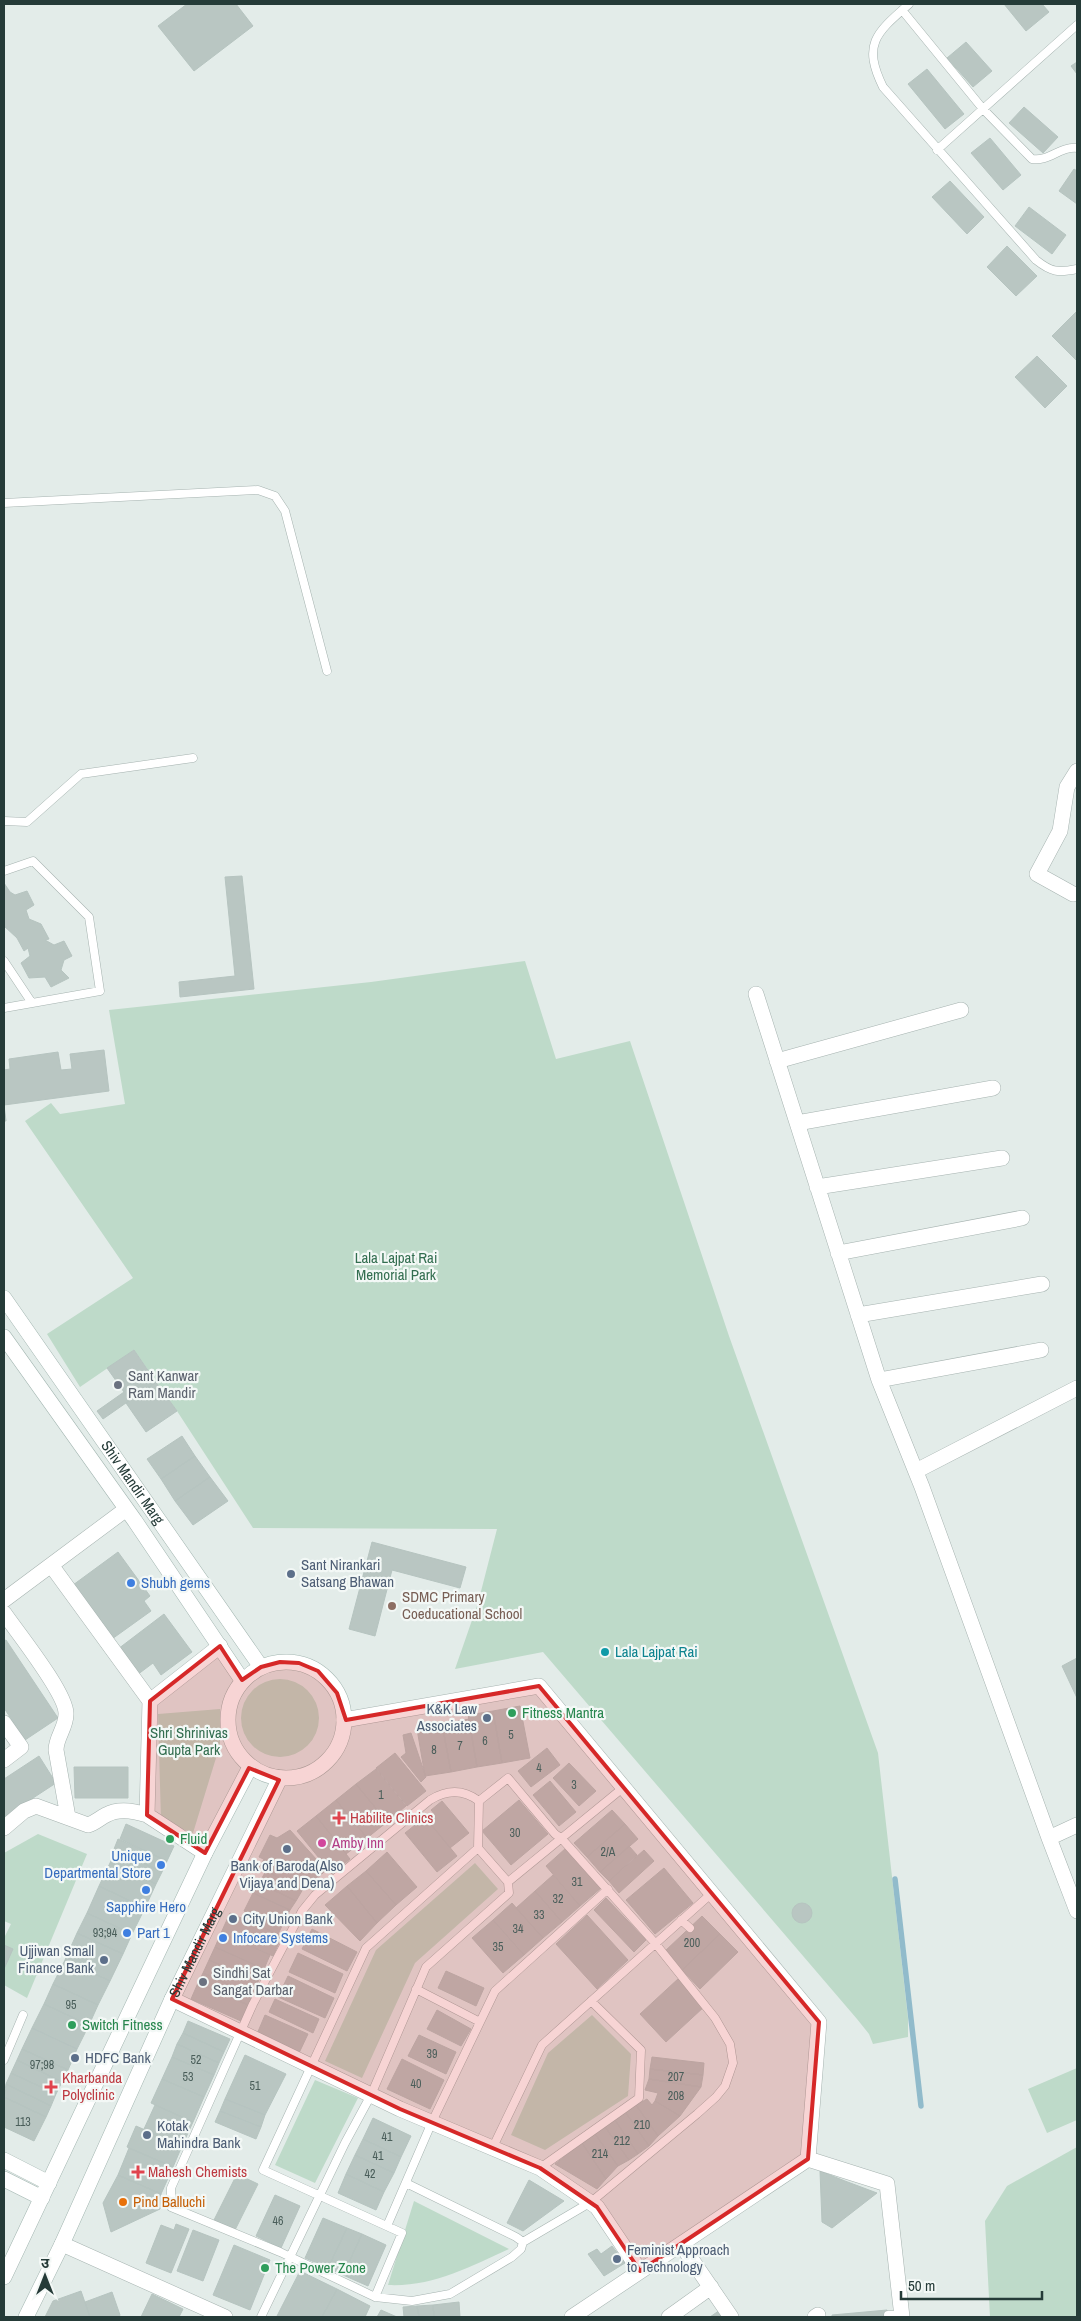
<svg xmlns="http://www.w3.org/2000/svg" width="1081" height="2321" font-family="'Archivo Narrow','Noto Sans Devanagari',sans-serif">
<style>
.green{fill:#bedac9}
.lines{fill:none;stroke-linecap:round;stroke-linejoin:round}
.stream{stroke:#91bbcb;stroke-width:5.5}
.building{fill:#b9c6c2;stroke:#b6c4c0}
.lane-casing{stroke:#a6b3b0;stroke-width:9}
.street-casing{stroke:#a6b3b0;stroke-width:16}
.secondary-casing{stroke:#a3b6b1;stroke-width:16}
.lane{stroke:#fff;stroke-width:8}
.street{stroke:#fff;stroke-width:15}
.secondary{stroke:#fff;stroke-width:15}
.marked{fill:#d62828;fill-opacity:0.2;stroke:#d62828;stroke-width:4;stroke-linejoin:round}
.worship-dot{fill:#6b7280;stroke:#f3f8f6;stroke-width:2}
.service-dot{fill:#5c6f8a;stroke:#f3f8f6;stroke-width:2}
.shop-dot{fill:#3f7fe0;stroke:#f3f8f6;stroke-width:2}
.education-dot{fill:#8d6e63;stroke:#f3f8f6;stroke-width:2}
.culture-dot{fill:#0f9aa8;stroke:#f3f8f6;stroke-width:2}
.leisure-dot{fill:#2e9e5b;stroke:#f3f8f6;stroke-width:2}
.health-dot{fill:#e0444e;stroke:#f3f8f6;stroke-width:2}
.hotel-dot{fill:#d1479c;stroke:#f3f8f6;stroke-width:2}
.food-dot{fill:#e8710a;stroke:#f3f8f6;stroke-width:2}
.labels{text-anchor:middle;stroke-width:4.5;stroke-linejoin:round;paint-order:stroke}
.number-label{font-size:12px;fill:#4a5e5a}
.park-label{font-size:15px;fill:#336e50;stroke:#f3f8f6}
.worship-label{font-size:15px;fill:#5b616d;stroke:#f3f8f6;text-anchor:start}
.street-label{font-size:15px;fill:#253b38;stroke:#f3f8f6}
.service-label{font-size:15px;fill:#4e5e75;stroke:#f3f8f6;text-anchor:start}
.shop-label{font-size:15px;fill:#366cbe;stroke:#f3f8f6;text-anchor:start}
.education-label{font-size:15px;fill:#785e54;stroke:#f3f8f6;text-anchor:start}
.culture-label{font-size:15px;fill:#0d838f;stroke:#f3f8f6;text-anchor:start}
.leisure-label{font-size:15px;fill:#27864d;stroke:#f3f8f6;text-anchor:start}
.health-label{font-size:15px;fill:#be3a42;stroke:#f3f8f6;text-anchor:start}
.hotel-label{font-size:15px;fill:#b23c85;stroke:#f3f8f6;text-anchor:start}
.food-label{font-size:15px;fill:#c56008;stroke:#f3f8f6;text-anchor:start}
</style>
<rect width="100%" height="100%" fill="#e3ece9"/>
<path class="green" d="M525,961l31,98 74,-18 99,295 149,417 30,265v19l-35,7 -4,-10 -12,-15 -314,-367 -88,17 23,-66 19,-74 -244,-1 -76,-117 -43,-61 -54,37 -33,-53 86,-56 -108,-157 26,-18 9,11 65,-10 -16,-94 262,-28z
M241 1718a39 39 0 1 1 78 0a39 39 0 1 1-78 0Z
M220,1709v36l-27,88 -32,-12 -3,-107z
M38,1834l49,20 -60,144 -23,-13v-47l7,-14 -7,-3v-68z
M475,1863l23,26 -83,74 -53,115 -37,-17 51,-111z
M592,2015l39,39 -3,42 -83,54 -34,-15 37,-82z
M1077,2068v52l-30,13 -19,-44z
M315,2080l43,18 -43,85 -40,-18z
M1077,2147v170h-87l-5,-96 22,-35z
M414,2201l95,48c-40,18 -76,38 -121,36z"/>
<g class="lines">
<path class="stream" d="M895,1879l26,227"/>
</g>
<path class="building" d="M187,4h49l17,22 -59,45 -36,-45z
M1004,4h38l7,8 -23,19z
M966,42l26,29 -19,16 -26,-29z
M1077,62v12l-6,-8z
M927,69l37,45 -19,15 -37,-45z
M1024,107l34,30 -15,16 -34,-30z
M990,138l31,37 -18,15 -32,-37z
M1074,169l3,2v33l-18,-13z
M950,181l34,36 -17,17 -35,-37z
M1029,207l37,28 -14,19 -37,-28z
M1007,246l30,30 -21,20 -29,-29z
M1077,311v50l-25,-25z
M1037,356l30,30 -22,22 -30,-31z
M242,876l12,113 -74,8 -1,-15 56,-6 -10,-99z
M4,883l6,9 5,3 12,-4 7,14 -8,5 3,9 12,5 8,15 -4,1 9,5 10,-4 8,15 -8,4 -3,10 8,8 -18,9 -6,-10 -16,1 -8,-15 9,-7 -2,-8 -4,3 -7,-13 -13,-12z
M104,1050l5,41 -105,14 2,16h-2v-51l6,-1 -1,-10 49,-7 3,18 11,-1 -2,-15z
M134,1350l22,32 -53,37 -6,-8 27,-19 -17,-24z
M156,1382l21,29 -31,21 -20,-29z
M182,1436l13,20 -34,23 -14,-20z
M195,1456l15,21 -35,24 -14,-22z
M210,1477l18,24 -35,24 -18,-24z
M372,1542l94,25 -6,21 -68,-18 -17,66 -26,-7z
M118,1552l32,44 -6,5 7,10 -39,28 -39,-54z
M164,1614l28,38 -31,23 -8,-12 -16,12 -19,-26z
M6,1640l52,78 -33,22 -21,-32v-67z
M1077,1658v40l-15,-32z
M520,1706l10,52 -28,5 -9,-52z
M493,1711l9,52 -25,4 -9,-52z
M469,1719l8,48 -26,5 -9,-48z
M442,1724l9,48 -26,4 -8,-47z
M411,1733l15,44 -5,5 -20,-25 5,-4 -3,-18z
M547,1748l13,17 -29,22 -13,-16z
M395,1753l31,38 -19,15 -31,-38z
M39,1756l17,27 -52,34v-38z
M569,1763l27,28 -17,15 -26,-28z
M74,1767h54v31h-53z
M376,1769l30,37 -19,16 -31,-38z
M550,1781l26,31 -17,14 -26,-31z
M356,1784l31,38 -20,16 -31,-38z
M336,1800l31,38 -21,16 -30,-38z
M519,1800l29,34 -37,31 -29,-34z
M442,1801l27,32 -19,15 -21,-26 7,-6 -5,-6z
M612,1810l13,14 -38,33 -13,-14z
M316,1816l34,43 -18,15 -35,-43z
M425,1817l32,39 -20,16 -32,-39z
M126,1824l48,22 -7,15 -47,-22z
M625,1824l13,15 -38,33 -13,-15z
M290,1830l36,40 -12,12 -55,-25 11,-22 7,3z
M118,1839l49,22 -5,11 -48,-23z
M629,1846l8,9 -28,26 -9,-9z
M566,1848l35,40 -21,18 -34,-40z
M116,1850l46,22 -6,12 -46,-21z
M644,1850l10,11 -35,32 -10,-12z
M387,1852l30,35 -21,18 -30,-34z
M264,1859l43,21 -4,9 -44,-21z
M110,1863l46,21 -11,24 -46,-22z
M664,1868l29,35 -38,31 -29,-34z
M266,1871l37,18 -7,12 -37,-18z
M366,1871l30,34 -19,18 -30,-37z
M553,1875l27,31 -18,16 -27,-31z
M259,1883l37,18 -6,9 -37,-17z
M99,1886l46,22 -13,26 -45,-21z
M347,1886l30,37 -17,18 -35,-36z
M535,1891l27,31 -19,16 -27,-30z
M253,1893l37,17 -12,24 -22,-10 3,-6 -15,-7z
M606,1898l40,42 -12,12 -40,-42z
M792 1913a10 10 0 1 1 20 0a10 10 0 1 1-20 0Z
M512,1903l31,35 -19,17 -31,-35z
M87,1913l45,21 -9,20 -46,-21z
M230,1913l52,23 -9,20 -52,-23z
M587,1915l41,45 -31,29 -41,-45z
M702,1916l18,18 -38,36 -18,-18z
M493,1920l31,35 -21,18 -31,-35z
M312,1929l45,23 -10,19 -45,-22z
M77,1933l46,21 -13,27 -45,-21z
M221,1933l49,22 -6,14 -49,-22z
M720,1934l18,18 -38,37 -18,-19z
M4,1945l9,4 -9,20z
M215,1947l49,22 -6,13 -49,-22z
M298,1953l45,21 -8,19 -46,-21z
M65,1960l45,21 -12,24 -45,-21z
M209,1960l49,22 -6,13 -49,-22z
M446,1971l38,17 -8,18 -38,-18z
M203,1973l49,22 -4,10 -50,-22z
M288,1976l46,22 -9,20 -47,-21z
M679,1978l26,28 -39,36 -26,-28z
M198,1983l50,22 -7,16 -50,-22z
M53,1984l45,21 -9,20 -45,-21z
M275,1999l44,20 -6,14 -44,-21z
M44,2004l45,21 -12,24 -45,-21z
M437,2010l34,19 -10,17 -34,-17z
M265,2015l43,19 -9,19 -42,-19z
M188,2021l42,18 -6,13 -41,-19z
M32,2028l45,21 -9,21 -46,-21z
M183,2033l41,19 -5,11 -42,-19z
M419,2035l37,17 -10,22 -38,-18z
M177,2044l42,19 -5,12 -42,-18z
M22,2049l46,21 -6,12 -45,-22z
M245,2055l41,19 -21,41 -40,-16z
M172,2057l42,18 -10,22 -42,-18z
M652,2057l52,6 -1,12 -53,-6z
M402,2059l42,21 -14,29 -43,-20z
M17,2060l45,22 -6,12 -45,-21z
M650,2069l53,6 -2,12 -52,-8z
M11,2073l45,21 -5,12 -45,-22z
M162,2079l42,18 -11,25 -42,-19z
M649,2079l52,8 -21,29 -25,-15 3,-8 -13,-3z
M6,2084l45,22 -5,11 -42,-20z
M4,2097l42,20 -12,24 -30,-14z
M225,2099l40,16 -4,12 -41,-16z
M647,2099l5,6 3,-4 25,15 -22,20 -22,-31z
M155,2105l38,17 -11,24 -38,-17z
M636,2105l22,31 -9,10 -23,-33z
M220,2111l41,16 -5,12 -41,-17z
M626,2113l23,33 -11,8 -23,-34z
M373,2118l38,18 -10,21 -38,-18z
M615,2120l23,34 -9,6 -24,-33z
M136,2126l46,20 -9,21 -46,-20z
M605,2127l24,33 -11,6 -23,-32z
M595,2134l23,32 -12,13 -24,-36z
M363,2139l38,18 -7,16 -39,-18z
M582,2143l24,36 -9,10 -42,-25z
M129,2148l44,19 -12,27 -43,-19z
M355,2155l39,18 -10,19 -38,-18z
M820,2171l25,10 32,12 -45,35 -10,-6z
M237,2174l21,10 -23,46 -21,-10z
M346,2174l38,18 -8,18 -38,-17z
M118,2175l43,19 -1,15 -49,23 -8,-29z
M529,2180l35,21 -41,30 -16,-8z
M275,2195l25,11 -19,42 -25,-12z
M323,2218l24,10 -19,40 -23,-10z
M176,2224l13,5 -18,44 -25,-10 15,-38 13,5z
M347,2228l15,6 -19,41 -15,-7z
M193,2230l26,10 -16,41 -26,-10z
M362,2234l24,11 -18,41 -25,-11z
M234,2245l36,15 -20,50 -37,-15z
M612,2246l13,17 -21,13 -16,-22 9,-5 4,5z
M300,2271l37,18 -15,28 -45,-1z
M337,2289l33,17 -5,11h-43z
M81,2291l9,26h-45l8,-16z
M112,2292l8,23 -1,2h-29l-5,-15z
M152,2294l31,15 -4,8h-38z
M459,2302l1,15h-26l-1,-12z
M433,2305l1,12h-15l-2,-11z
M417,2306l2,11h-15l-1,-10z
M381,2310l16,7h-20z
M720,2310l5,7h-15z
M887,2310l1,7h-56v-2z"/>
<g class="lines">
<g class="lane-casing">
<path id="lane" d="M909,4c-33,29 -47,40 -26,83l153,173c15,12 22,13 41,9
M902,10l81,99 49,50c17,3 28,-13 45,-11
M937,150l140,-125
M4,503l254,-13 17,6 10,15 42,160
M4,821l23,1 54,-48 112,-16
M4,871l29,-10 56,56 11,74 -96,17
M4,961l28,42
M478,1848l1,-47 29,-23 47,56 7,5 93,104 60,75 15,26 3,19 -8,23 -9,11 -19,17 -106,88 -68,40
M508,1882l116,-95
M681,1920l9,8
M416,1989l64,33
M4,2060l19,-45
M493,2147l49,-102 170,-152
M540,2168l99,-70 2,-48 -50,-49
M406,2183l110,54 7,5 -2,7 -9,8 -62,37 -38,7 -37,-4 -95,-45 -109,-45v-19l82,-184 49,-93 13,-16 115,-95c16,-10 33,-11 49,1
M387,2226l45,-104 63,-131 113,-102
M888,2315h14
M261,2317l84,-174 26,-48 55,-128 83,-74 -1,-11 -30,-34 -112,100 -103,222 139,63 -27,64"/>
</g>
<g class="street-casing">
<path id="street" d="M1073,894l-36,-20 23,-43 7,-44 10,-16
M756,994l123,386 43,107 127,351 28,73
M777,1061l184,-51
M797,1123l196,-35
M817,1187l185,-29
M838,1253l184,-35
M858,1315l184,-31
M879,1380l162,-30
M916,1471l161,-83
M51,1565l99,136 -3,114 58,38
M4,1600l121,-90
M4,1613c13,19 63,81 62,101 0,14 -10,23 -10,36l12,67
M150,1701l70,-55
M344,1720l195,-34 280,336 -11,137 -236,158
M4,1723l17,24 -17,13
M4,1828l20,-17 12,-5 52,19c7,-2 12,-7 18,-10 12,-7 29,-4 41,0
M1049,1838l28,-13
M172,1999l228,110 140,59 57,39 43,64
M808,2159l79,25 15,133
M62,2244l163,73
M681,2244l50,73
M669,2317l42,-30
M815,2317l3,-2"/>
</g>
<g class="secondary-casing">
<g id="secondary">
<path id="s1" d="M4,1298l257,369"/>
<path d="M4,1337l131,184 107,159"/>
<circle cx="286" cy="1720" r="58"/>
<path d="M4,2160l45,23"/>
<path d="M4,2179l38,19"/>
<path d="M4,2277l201,-424 45,-86"/>
<path id="s2" d="M26,2317l36,-73 110,-245 108,-221"/>
</g>
</g>
<use href="#lane" class="lane"/>
<use href="#street" class="street"/>
<use href="#secondary" class="secondary"/>
</g>
<path class="marked" d="M220,1646l22,34 19,-13 19,-5 19,1 19,8 19,22 9,27 193,-34 280,336 -11,137 -168,112 -43,-64 -57,-39 -140,-59 -228,-110 107,-219 -30,-12 -44,85 -58,-38 3,-114z"/>
<g class="worship-dot">
<circle cx="118" cy="1385" r="5"/>
<circle cx="203" cy="1982" r="5"/>
</g>
<g class="service-dot">
<circle cx="291" cy="1574" r="5"/>
<circle cx="487" cy="1718" r="5"/>
<circle cx="287" cy="1849" r="5"/>
<circle cx="233" cy="1919" r="5"/>
<circle cx="104" cy="1960" r="5"/>
<circle cx="75" cy="2058" r="5"/>
<circle cx="147" cy="2135" r="5"/>
<circle cx="617" cy="2259" r="5"/>
</g>
<g class="shop-dot">
<circle cx="131" cy="1583" r="5"/>
<circle cx="161" cy="1865" r="5"/>
<circle cx="146" cy="1890" r="5"/>
<circle cx="127" cy="1933" r="5"/>
<circle cx="223" cy="1938" r="5"/>
</g>
<circle class="education-dot" cx="392" cy="1606" r="5"/>
<circle class="culture-dot" cx="605" cy="1652" r="5"/>
<g class="leisure-dot">
<circle cx="512" cy="1713" r="5"/>
<circle cx="170" cy="1839" r="5"/>
<circle cx="72" cy="2025" r="5"/>
<circle cx="265" cy="2268" r="5"/>
</g>
<g class="health-dot">
<path d="M336.5 1810.5h5v5h5v5h-5v5h-5v-5h-5v-5h5z"/>
<path d="M48.5 2079.5h5v5h5v5h-5v5h-5v-5h-5v-5h5z"/>
<path d="M135.5 2164.5h5v5h5v5h-5v5h-5v-5h-5v-5h5z"/>
</g>
<circle class="hotel-dot" cx="322" cy="1843" r="5"/>
<circle class="food-dot" cx="123" cy="2202" r="5"/>
<g class="labels">
<g class="number-label">
<text x="511" y="1739">5</text>
<text x="485" y="1745">6</text>
<text x="460" y="1750">7</text>
<text x="434" y="1754">8</text>
<text x="539" y="1772">4</text>
<text x="574" y="1789">3</text>
<text x="381" y="1799">1</text>
<text x="515" y="1837">30</text>
<text x="608" y="1856">2/A</text>
<text x="577" y="1886">31</text>
<text x="558" y="1903">32</text>
<text x="539" y="1919">33</text>
<text x="518" y="1933">34</text>
<text x="105" y="1937">93;94</text>
<text x="692" y="1947">200</text>
<text x="498" y="1951">35</text>
<text x="71" y="2009">95</text>
<text x="432" y="2058">39</text>
<text x="196" y="2064">52</text>
<text x="42" y="2069">97;98</text>
<text x="188" y="2081">53</text>
<text x="676" y="2081">207</text>
<text x="416" y="2088">40</text>
<text x="255" y="2090">51</text>
<text x="676" y="2100">208</text>
<text x="23" y="2126">113</text>
<text x="642" y="2129">210</text>
<text x="387" y="2141">41</text>
<text x="622" y="2145">212</text>
<text x="600" y="2158">214</text>
<text x="378" y="2160">41</text>
<text x="370" y="2178">42</text>
<text x="278" y="2225">46</text>
</g>
<g class="park-label">
<text x="396" y="1263">Lala Lajpat Rai<tspan x="396" dy="17">Memorial Park</tspan></text>
<text x="189" y="1738">Shri Shrinivas<tspan x="189" dy="17">Gupta Park</tspan></text>
</g>
<g class="worship-label">
<text x="128" y="1381">Sant Kanwar<tspan x="128" dy="17">Ram Mandir</tspan></text>
<text x="213" y="1978">Sindhi Sat<tspan x="213" dy="17">Sangat Darbar</tspan></text>
</g>
<g class="street-label">
<text dy="5" stroke="none"><textPath href="#s1" startOffset="225">Shiv Mandir Marg</textPath></text>
<text dy="5" stroke="none"><textPath href="#s2" startOffset="402">Shiv Mandir Marg</textPath></text>
</g>
<g class="service-label">
<text x="301" y="1570">Sant Nirankari<tspan x="301" dy="17">Satsang Bhawan</tspan></text>
<text x="477" y="1714" text-anchor="end">K&amp;K Law<tspan x="477" dy="17">Associates</tspan></text>
<text x="287" y="1871" text-anchor="middle">Bank of Baroda(Also<tspan x="287" dy="17">Vijaya and Dena)</tspan></text>
<text x="243" y="1924">City Union Bank</text>
<text x="94" y="1956" text-anchor="end">Ujjiwan Small<tspan x="94" dy="17">Finance Bank</tspan></text>
<text x="85" y="2063">HDFC Bank</text>
<text x="157" y="2131">Kotak<tspan x="157" dy="17">Mahindra Bank</tspan></text>
<text x="627" y="2255">Feminist Approach<tspan x="627" dy="17">to Technology</tspan></text>
</g>
<g class="shop-label">
<text x="141" y="1588">Shubh gems</text>
<text x="151" y="1861" text-anchor="end">Unique<tspan x="151" dy="17">Departmental Store</tspan></text>
<text x="146" y="1912" text-anchor="middle">Sapphire Hero</text>
<text x="137" y="1938">Part 1</text>
<text x="233" y="1943">Infocare Systems</text>
</g>
<g class="education-label">
<text x="402" y="1602">SDMC Primary<tspan x="402" dy="17">Coeducational School</tspan></text>
</g>
<g class="culture-label">
<text x="615" y="1657">Lala Lajpat Rai</text>
</g>
<g class="leisure-label">
<text x="522" y="1718">Fitness Mantra</text>
<text x="180" y="1844">Fluid</text>
<text x="82" y="2030">Switch Fitness</text>
<text x="275" y="2273">The Power Zone</text>
</g>
<g class="health-label">
<text x="350" y="1823">Habilite Clinics</text>
<text x="62" y="2083">Kharbanda<tspan x="62" dy="17">Polyclinic</tspan></text>
<text x="148" y="2177">Mahesh Chemists</text>
</g>
<g class="hotel-label">
<text x="332" y="1848">Amby Inn</text>
</g>
<g class="food-label">
<text x="133" y="2207">Pind Balluchi</text>
</g>
</g>
<rect width="1081" height="2321" fill="none" stroke="#253b38" stroke-width="10"/>
<g transform="translate(45 2276)" stroke="#f3f8f6" stroke-width="4" paint-order="stroke">
<path d="M0-4L9 19L0 12L-9 19Z" fill="#253b38"/>
<text y="-8" font-size="14" font-weight="bold" text-anchor="middle" fill="#253b38">उ</text>
</g>
<path d="M901 2291v8h141v-8" fill="none" stroke="#253b38" stroke-width="2.5"/>
<text x="908" y="2291" font-size="15" fill="#253b38" stroke="#f3f8f6" stroke-width="4" paint-order="stroke">50 m</text>
</svg>
